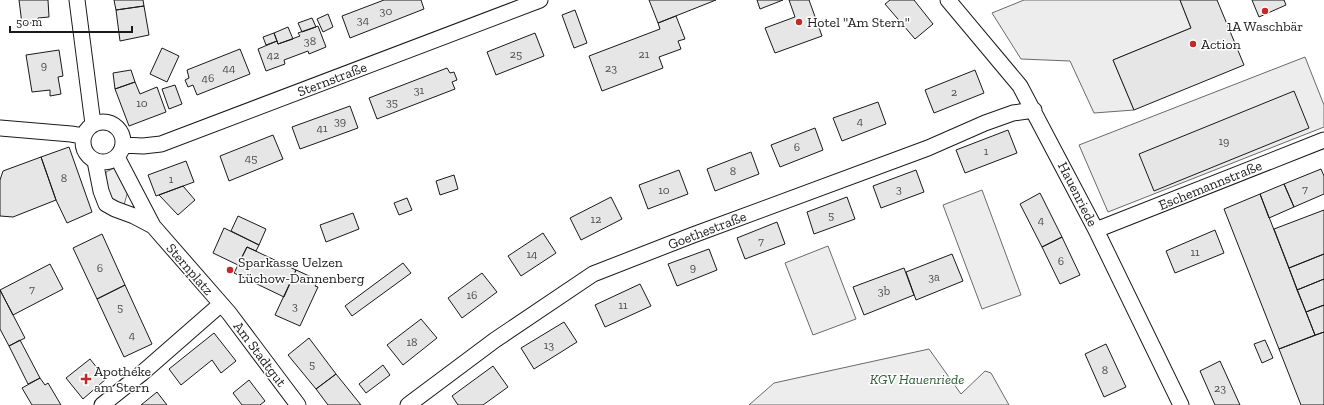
<svg xmlns="http://www.w3.org/2000/svg" width="1324" height="405" font-family="'Zilla Slab',serif">
<style>
.built{fill:#ededed;stroke:#6a6a6a}
.building{fill:#e6e6e6;stroke:#1a1a1a}
.lines{fill:none;stroke-linecap:round;stroke-linejoin:round}
.minor-casing{stroke:#1a1a1a;stroke-width:17}
.minor{stroke:#fff;stroke-width:15}
.poi-dot{fill:#c62828;stroke:#fff;stroke-width:1.5}
.labels{text-anchor:middle;stroke-width:3;stroke-linejoin:round;paint-order:stroke}
.number-label{font-size:12px;fill:#4d4d4d}
.poi-label{font-size:14px;fill:#1a1a1a;stroke:#fff;text-anchor:start}
.street-label{font-size:14px;fill:#1a1a1a;stroke:#fff}
.park-label{font-size:14px;font-style:italic;fill:#2b5a34;stroke:#fff}
</style>
<rect width="100%" height="100%" fill="#fff"/>
<path class="built" d="M1024,0h156l11,28 -78,32 21,50 -40,3 -24,-52 -49,-2 -29,-46z
M1305,57l19,48v22l-216,85 -29,-67z
M116,167l12,24 -4,14 -19,-9 1,-24z
M982,190l39,105 -39,14 -39,-104z
M828,246l28,73 -43,16 -28,-72z
M929,349l32,45 24,-23 6,2 18,32h-260l25,-22z"/>
<path class="building" d="M19,0h29l1,17 -11,1 1,4 -17,2z
M114,0h29l1,6 -28,4z
M384,0h37l3,9 -74,29 -8,-22z
M649,0h67l-58,23z
M757,0h26l-23,9z
M789,0h20l13,36 -47,17 -10,-25 30,-11z
M890,0h24l19,24 -18,15 -30,-35z
M1180,0h37l27,65 -110,45 -21,-50 78,-32z
M1252,0h32l2,5 -27,12z
M144,6l5,29 -29,6 -4,-31z
M575,10l12,33 -13,5 -12,-33z
M328,14l5,13 -10,5 -6,-13z
M676,16l9,23 -7,2 3,8 -22,8 4,11 -61,23 -13,-35 71,-27 -2,-6z
M312,18l4,9 -14,5 -4,-9z
M318,26l8,21 -17,7 -1,-3 -24,9 1,4 -19,7 -8,-22 19,-8 1,3 22,-8 -2,-3z
M288,27l5,12 -15,5 -4,-11z
M274,33l3,8 -11,4 -3,-8z
M535,33l9,23 -48,19 -9,-23z
M162,48l17,8 -12,26 -17,-8z
M240,49l10,25 -53,21 -4,-10 -5,2 -3,-7 4,-2 -2,-8z
M59,50l4,26 -5,1 3,17 -11,2v-6l-18,2 -6,-37z
M447,68l3,5 4,-1 3,8 -5,2 3,7 -78,30 -8,-21z
M131,70l4,12 -20,7 -2,-16z
M975,70l9,23 -50,20 -9,-23z
M135,82l5,12 17,-7 9,25 -37,14 -14,-37z
M175,85l7,19 -13,5 -7,-20z
M1294,91l15,37 -155,63 -15,-37z
M878,102l8,22 -44,17 -9,-23z
M350,106l8,22 -58,21 -8,-22z
M815,128l8,22 -43,17 -9,-22z
M1008,130l9,23 -52,20 -9,-23z
M273,135l10,24 -54,22 -9,-25z
M69,147l23,65 -25,11 -11,-23 -15,-43z
M751,152l8,22 -44,17 -8,-22z
M41,157l15,43 -43,17 -13,-1v-36l3,-9z
M186,161l8,21 -38,14 -8,-21z
M1321,169l3,7v18l-30,13 -10,-23z
M679,170l9,24 -40,15 -9,-24z
M916,170l8,22 -43,16 -8,-22z
M454,175l4,14 -18,6 -4,-14z
M1284,184l10,23 -25,11 -9,-24z
M183,186l12,14 -17,15 -19,-20z
M1040,193l22,44 -20,10 -22,-43z
M1260,194l55,141 -36,14 -55,-140z
M611,197l11,22 -41,21 -11,-22z
M847,197l8,22 -41,15 -7,-22z
M407,198l5,12 -13,5 -5,-12z
M1324,210v44l-35,14 -15,-39z
M353,213l6,16 -33,13 -6,-17z
M238,216l28,13 -7,16 -28,-14z
M777,222l8,22 -40,15 -8,-21z
M224,228l35,17 -3,6 -9,-4 -9,18 -25,-12z
M1215,230l9,23 -49,20 -9,-22z
M543,233l13,20 -35,23 -13,-20z
M102,234l23,51 -28,14 -24,-51z
M1062,237l18,38 -20,9 -18,-37z
M247,247l49,23 -12,27 -50,-24z
M709,249l8,21 -40,16 -9,-22z
M952,254l11,27 -47,19 -10,-28z
M1324,254v25l-27,11 -8,-22z
M403,263l8,10 -59,43 -7,-10z
M50,264l13,25 -50,26 -13,-25z
M904,268l10,27 -50,20 -11,-28z
M296,270l22,10 -3,6 3,1 -18,39 -25,-11z
M482,273l15,19 -35,26 -14,-20z
M1324,279v26l-18,7 -9,-22z
M640,284l11,22 -46,21 -10,-22z
M125,285l27,59 -28,13 -27,-58z
M0,290l25,48 -16,8 -9,-17z
M1324,305v27l-9,3 -9,-23z
M421,319l16,19 -34,27 -16,-20z
M564,322l13,20 -43,27 -13,-21z
M1324,332v73h-23l-22,-56z
M214,333l22,28 -15,12 -9,-13 -31,25 -12,-16z
M309,338l27,36 -20,15 -28,-34z
M20,340l20,38 -12,6 -19,-38z
M1265,340l8,18 -11,5 -8,-19z
M1106,344l20,43 -22,10 -19,-43z
M90,359l16,20 -23,20 -17,-21z
M1220,361l20,44h-25l-15,-34z
M383,365l7,10 -24,18 -7,-9z
M493,366l15,21 -25,18h-25l-6,-9z
M336,374l25,31h-33l-12,-16z
M40,378l5,7 3,-2 13,22h-29l-10,-17z
M249,380l16,21 -5,4h-18l-9,-12z
M157,392l10,13h-26z"/>
<g class="lines">
<g class="minor-casing">
<path id="minor" d="M77,0l16,124
M948,0l72,86 76,144 85,175
M83 142a20 20 0 1 1 40 0a20 20 0 1 1-40 0Z
M0,128l71,6 12,2
M123,145l20,1 18,-2 379,-144
M117,157l36,69
M95,161l6,30 5,13 9,5 19,7 19,10 76,87 69,92
M1096,230l228,-90
M102,405l39,-31 80,-70
M408,405l87,-65 98,-66 100,-39 235,-87 57,-25 28,-10 21,-3"/>
</g>
<use href="#minor" class="minor"/>
</g>
<g class="poi-dot">
<circle cx="1265" cy="11" r="4"/>
<circle cx="799" cy="22" r="4"/>
<circle cx="1193" cy="44" r="4"/>
<circle cx="230" cy="270" r="4"/>
<path d="M84 373h4v4h4v4h-4v4h-4v-4h-4v-4h4z"/>
</g>
<g class="labels">
<g class="number-label">
<text x="386" y="15">30</text>
<text x="363" y="24">34</text>
<text x="310" y="45">38</text>
<text x="516" y="58">25</text>
<text x="644" y="58">21</text>
<text x="273" y="59">42</text>
<text x="44" y="69">9</text>
<text x="229" y="72">44</text>
<text x="611" y="72">23</text>
<text x="208" y="82">46</text>
<text x="419" y="94">31</text>
<text x="954" y="96">2</text>
<text x="392" y="106">35</text>
<text x="142" y="107">10</text>
<text x="340" y="125">39</text>
<text x="860" y="125">4</text>
<text x="322" y="132">41</text>
<text x="1224" y="145">19</text>
<text x="797" y="151">6</text>
<text x="986" y="155">1</text>
<text x="251" y="162">45</text>
<text x="733" y="175">8</text>
<text x="64" y="182">8</text>
<text x="171" y="183">1</text>
<text x="899" y="193">3</text>
<text x="1305" y="193">7</text>
<text x="664" y="194">10</text>
<text x="831" y="219">5</text>
<text x="596" y="223">12</text>
<text x="1041" y="224">4</text>
<text x="761" y="245">7</text>
<text x="1195" y="256">11</text>
<text x="532" y="258">14</text>
<text x="1061" y="265">6</text>
<text x="693" y="271">9</text>
<text x="100" y="272">6</text>
<text x="934" y="281">3a</text>
<text x="32" y="293">7</text>
<text x="884" y="295">3b</text>
<text x="472" y="299">16</text>
<text x="623" y="309">11</text>
<text x="295" y="310">3</text>
<text x="120" y="311">5</text>
<text x="132" y="339">4</text>
<text x="412" y="346">18</text>
<text x="549" y="349">13</text>
<text x="312" y="368">5</text>
<text x="1105" y="374">8</text>
<text x="1220" y="392">23</text>
</g>
<g class="poi-label">
<text x="807" y="27">Hotel "Am Stern"</text>
<text x="1265" y="31" text-anchor="middle">1A Waschbär</text>
<text x="1201" y="49">Action</text>
<text x="238" y="267">Sparkasse Uelzen<tspan x="238" dy="16">Lüchow-Dannenberg</tspan></text>
<text x="94" y="376">Apotheke<tspan x="94" dy="16">am Stern</tspan></text>
</g>
<g class="street-label">
<text transform="translate(332 79) rotate(-21)" y="5">Sternstraße</text>
<text transform="translate(1210 185) rotate(-22)" y="5">Eschemannstraße</text>
<text transform="translate(1078 194) rotate(63)" y="5">Hauenriede</text>
<text transform="translate(707 230) rotate(-21)" y="5">Goethestraße</text>
<text transform="translate(190 269) rotate(49)" y="5">Sternplatz</text>
<text transform="translate(260 354) rotate(53)" y="5">Am Stadtgut</text>
</g>
<g class="park-label">
<text x="917" y="384">KGV Hauenriede</text>
</g>
</g>
<path d="M10 26v6h122v-6" fill="none" stroke="#1a1a1a" stroke-width="2"/>
<text x="16" y="26" font-size="12" fill="#1a1a1a" stroke="#ffffff" stroke-width="3" paint-order="stroke">50 m</text>
</svg>
